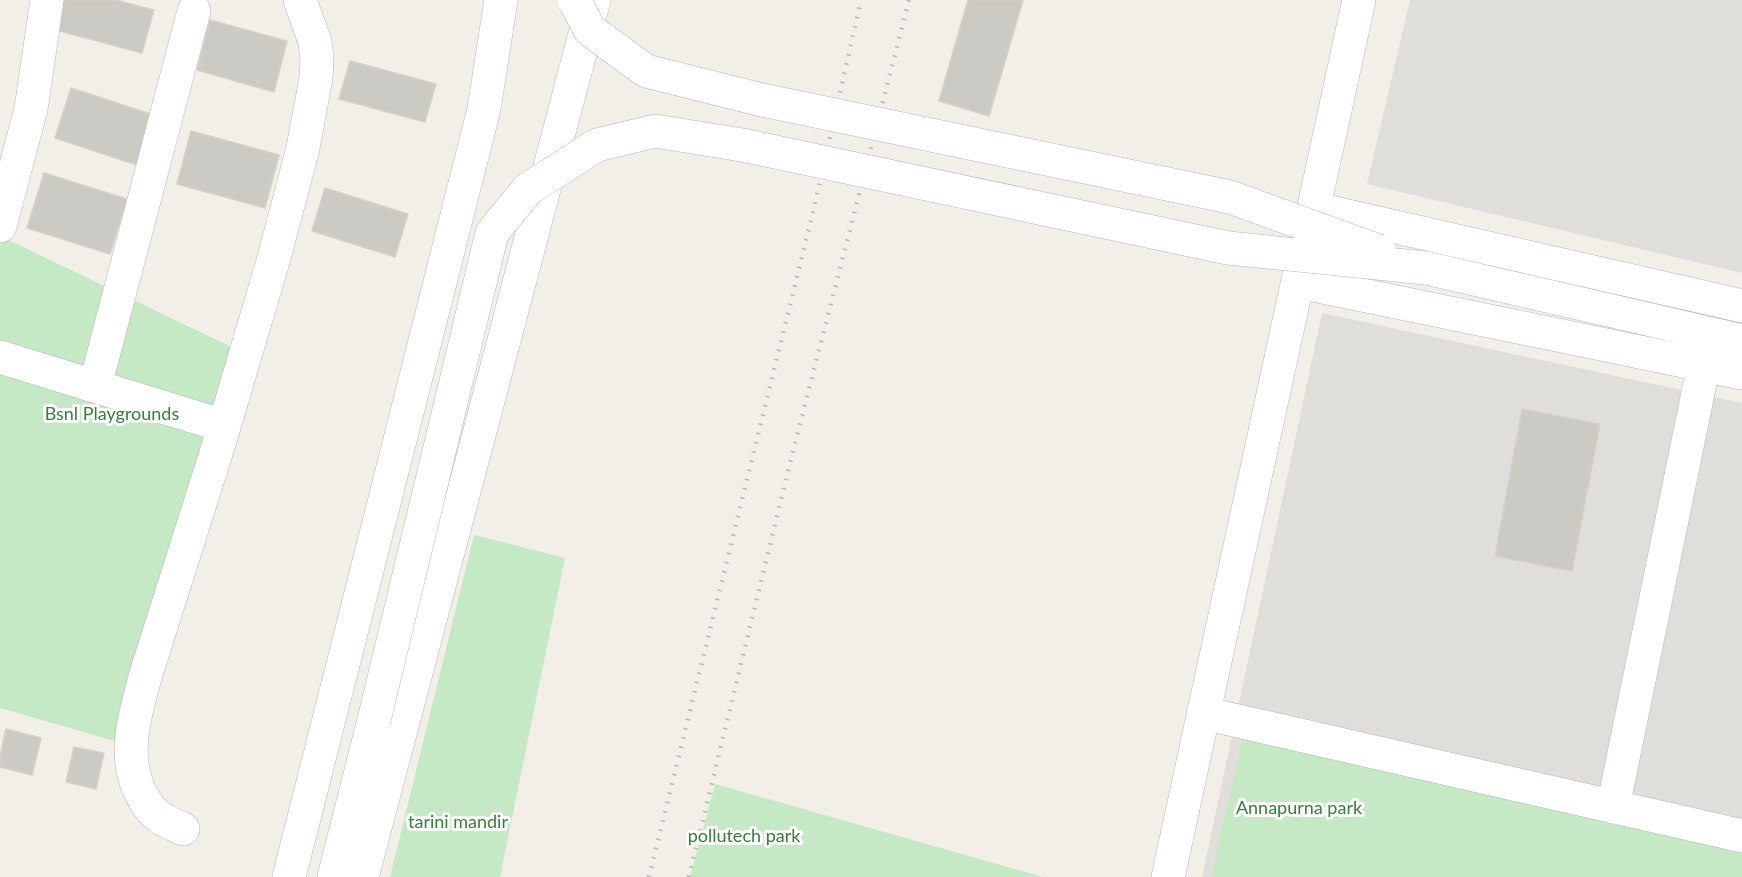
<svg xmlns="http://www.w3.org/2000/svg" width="1742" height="877" font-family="Lato,sans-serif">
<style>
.industrial{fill:#e0deda}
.green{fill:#c5e8c5}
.building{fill:#cccac5;stroke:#d6d1c6;stroke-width:1.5}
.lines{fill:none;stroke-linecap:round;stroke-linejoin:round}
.minor-casing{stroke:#b5b8bc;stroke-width:34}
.minor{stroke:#fff;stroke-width:33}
.rail{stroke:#b6b7b8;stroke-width:4.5;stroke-dasharray:1.5 8;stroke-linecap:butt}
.minor-bridge-casing{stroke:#b5b8bc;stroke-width:34;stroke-linecap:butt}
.minor-bridge{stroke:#fff;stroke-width:33}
.labels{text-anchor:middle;stroke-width:6;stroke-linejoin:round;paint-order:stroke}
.park-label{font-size:18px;fill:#348238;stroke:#fff}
</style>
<rect width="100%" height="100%" fill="#f1efe8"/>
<path class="industrial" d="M1410,0h332v273l-375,-89z
M1322,313l420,90v474h-540z"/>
<path class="green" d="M0,236l246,118 -114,392 -132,-38z
M474,535l91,23 -65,319h-110z
M1246,725l496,111v41h-531z
M715,784l328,93h-353z"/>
<path class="building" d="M64,0h52l38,10 -12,43 -86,-23z
M968,0h55l-34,116 -50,-15z
M210,20l77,21 -13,51 -77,-22z
M350,61l86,23 -11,38 -86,-23z
M71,88l83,27 -17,50 -82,-27z
M191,131l88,24 -14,53 -88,-24z
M44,173l83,26 -17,55 -83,-26z
M325,188l83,26 -13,43 -83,-26z
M1522,409l78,15 -28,147 -77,-15z
M6,729l35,9 -9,37 -32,-8v-11z
M74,747l30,6 -8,36 -30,-7z"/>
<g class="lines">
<g class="minor-casing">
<path id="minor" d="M1313,208l429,98
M0,226l31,-117 16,-109
M1426,268l316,73
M1299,282l443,91
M0,357l224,69
M95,386l99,-375
M1203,713l539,123
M1613,807l91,-443
M183,829c-8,-4 -17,-7 -24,-12 -7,-5 -11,-11 -15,-18 -24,-39 -9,-85 2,-125l72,-227 56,-189 29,-110 13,-70 1,-20 -2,-16 -15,-42
M289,877l195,-768 17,-109
M334,877l40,-157
M362,877l232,-877
M1168,877l191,-877"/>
</g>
<use href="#minor" class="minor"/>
<path class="rail" d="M649,877l164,-665 48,-212
M689,877l102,-418 118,-459"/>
<g class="minor-bridge-casing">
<path id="minor-bridge" d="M574,0l16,30 56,41 116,29 468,97 149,54
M374,720l118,-487 36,-44 69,-44 58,-14 87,14 486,103 198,20"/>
</g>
<use href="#minor-bridge" class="minor-bridge"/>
</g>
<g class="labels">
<g class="park-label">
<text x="112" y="420">Bsnl Playgrounds</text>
<text x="1299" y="814">Annapurna park</text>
<text x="458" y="828">tarini mandir</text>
<text x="744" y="842">pollutech park</text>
</g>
</g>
</svg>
